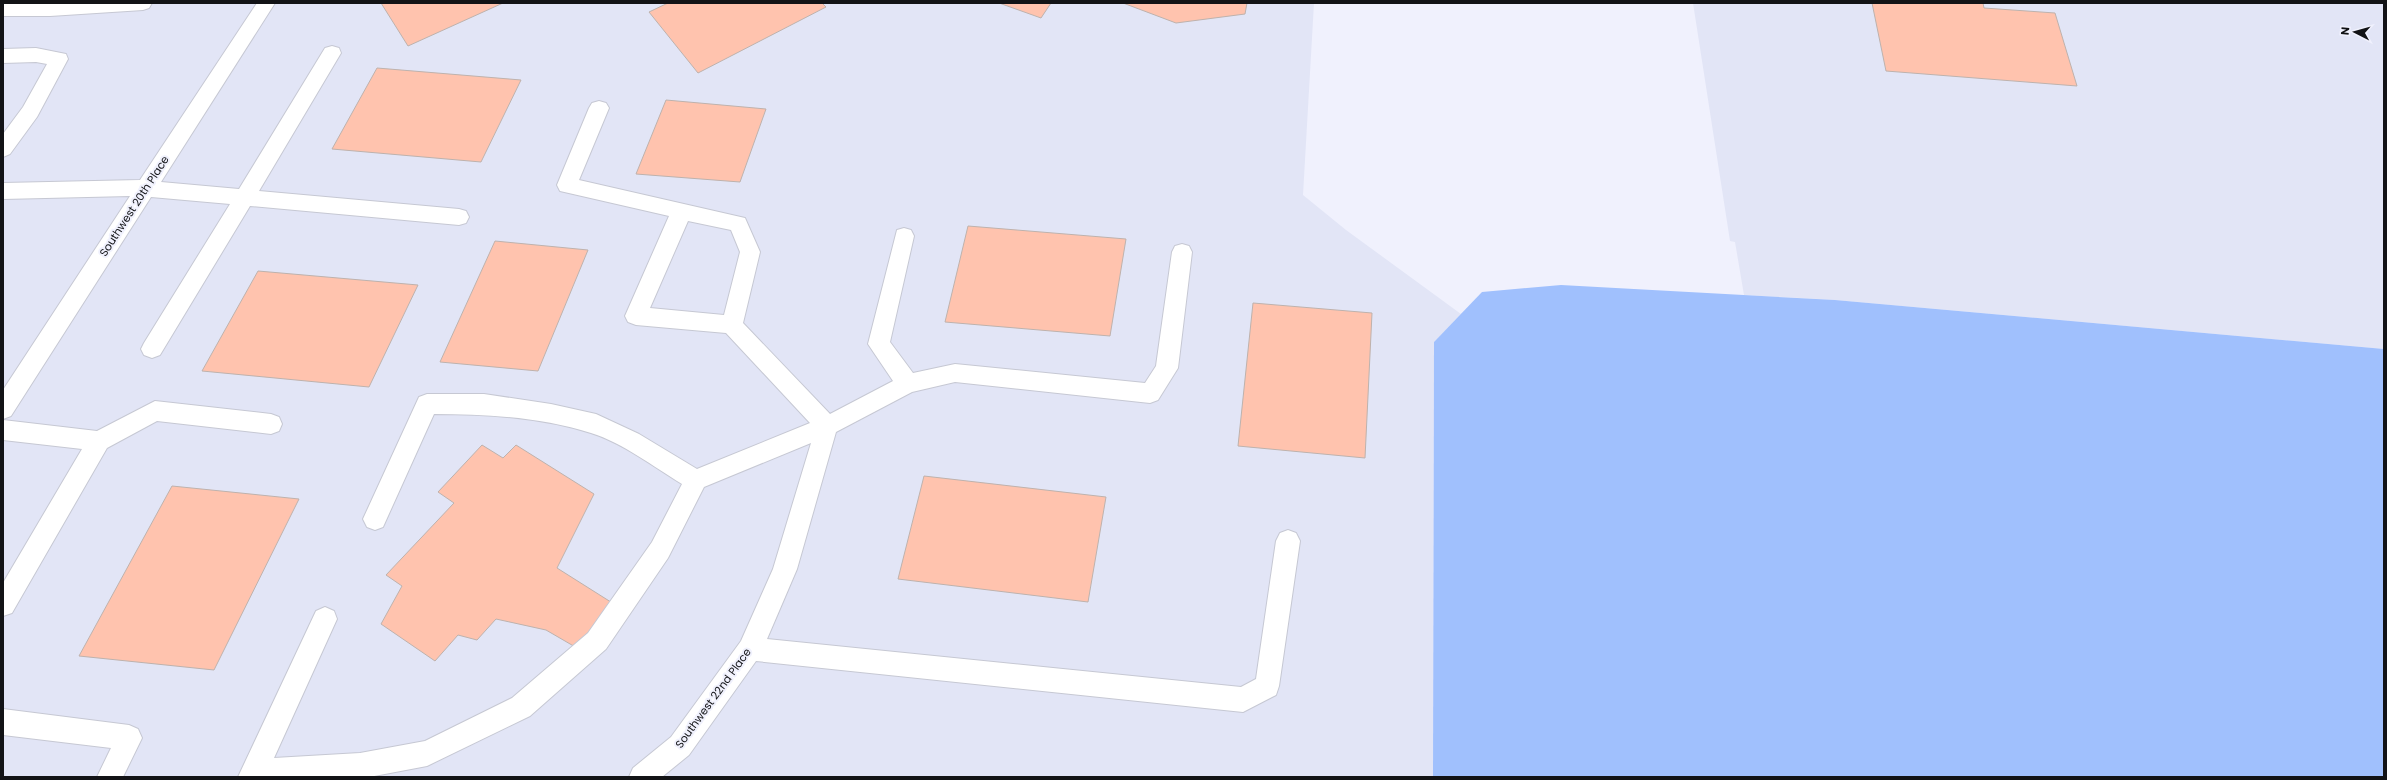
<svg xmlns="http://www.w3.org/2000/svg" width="2387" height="780" font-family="Poppins,sans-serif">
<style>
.built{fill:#e2e5f6}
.water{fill:#a0c0fd}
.building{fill:#ffc3ae;stroke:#beb2ad}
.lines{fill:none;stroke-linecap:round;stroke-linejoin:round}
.minor-casing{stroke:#c6c8d3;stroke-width:2}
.minor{fill:#fff;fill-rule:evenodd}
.labels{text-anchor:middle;stroke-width:4;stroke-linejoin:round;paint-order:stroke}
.street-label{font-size:11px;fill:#121316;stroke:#f0f1fd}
</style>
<rect width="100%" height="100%" fill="#f0f1fd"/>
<path class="built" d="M3,3h1311l-11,192 43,35 115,84 -27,28 -1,435h-1430z
M1693,3h691v346l-549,-49 -91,-5 -9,-53 -5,-1z"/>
<path class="water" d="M1561,285l274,15 549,49v428h-951l1,-435 48,-50z"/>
<path class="building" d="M381,3h122l-95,43z
M668,3h154l4,4 -128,66 -49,-61z
M999,3h52l-10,15z
M1123,3h124l-2,11 -69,9z
M1872,3h111l1,5 71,5 22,73 -191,-15z
M377,68l144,12 -40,82 -149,-13z
M666,100l100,9 -26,73 -104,-8z
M968,226l158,13 -16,97 -165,-14z
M495,241l93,9 -50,121 -98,-9z
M258,271l160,14 -49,102 -167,-16z
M1253,303l119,10 -7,145 -127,-12z
M482,445l21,13 13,-13 78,49 -37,74 57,36 -37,44 -31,-18 -50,-11 -19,21 -19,-5 -23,26 -54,-37 21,-38 -16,-11 68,-72 -16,-11z
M924,476l182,21 -18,105 -190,-23z
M172,486l127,13 -85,171 -135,-14z"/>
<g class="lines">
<g class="minor-casing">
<path id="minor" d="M3,3h149l-3,5 -6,2 -93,6h-47z
M257,3h18l-114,179 78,7 86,-141 7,-2 7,2 2,5 -82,138 200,18 7,2 3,6 -3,6 -7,2 -209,-19 -90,149 -8,3 -8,-3 -3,-6 3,-6 86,-139 -79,-7 -140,219 -8,3v-29l127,-194 -127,3v-16l137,-3z
M36,48l30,6 2,5 -31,58 -27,37 -7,3v-23l20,-27 24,-43 -11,-2 -33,1v-14z
M599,101l7,2 3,5 -30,72 166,38 15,34 -17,71 87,91 63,-33 -25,-37 29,-114 7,-2 7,2 3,6 -24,106 23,31 42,-9 190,19 11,-17 16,-114 3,-6 7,-2 7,2 3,6 -14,116 -20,32 -8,3 -195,-21 -43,10 -76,40 -39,137 -30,70 474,48 15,-8 20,-138 4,-8 8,-3 8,3 4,8 -21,145 -3,9 -33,17 -487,-51 -67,94 -27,22h-33l4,-9 38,-31 70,-96 32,-72 38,-126 -107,44 -36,71 -62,91 -76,67 -103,50 -58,11h-131l78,-166 9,-4 9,4 3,8 -63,139 86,-5 65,-12 87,-43 76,-65 64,-91 30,-58c-28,-17 -59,-41 -91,-51 -50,-16 -105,-19 -157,-19l-51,113 -8,3 -8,-3 -4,-8 56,-122 8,-3h57l67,10 45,10 43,20 58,35 113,-46 -84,-90 -90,-8 -8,-3 -3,-6 44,-100 -109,-25 -3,-6 32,-77 3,-5zM688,221l43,9 9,22 -16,63 -74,-7z
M155,401l116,13 8,3 3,7 -3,7 -8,3 -114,-13 -50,27 -95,165 -9,3v-33l79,-134 -79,-9v-20l94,11z
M3,709l126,16 9,4 4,9 -19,39h-26l14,-29 -108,-13z"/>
</g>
<use href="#minor" class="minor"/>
</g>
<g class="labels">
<g class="street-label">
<text transform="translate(134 206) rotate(-57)" y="4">Southwest 20th Place</text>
<text transform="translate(713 698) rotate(-54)" y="4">Southwest 22nd Place</text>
</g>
</g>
<rect width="2387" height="780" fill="none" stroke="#121316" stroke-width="8"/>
<g transform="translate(2355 32) rotate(276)" stroke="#f0f1fd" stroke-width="3" paint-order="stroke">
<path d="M0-3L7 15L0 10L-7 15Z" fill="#121316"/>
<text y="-6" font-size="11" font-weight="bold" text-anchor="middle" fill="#121316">N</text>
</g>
</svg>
